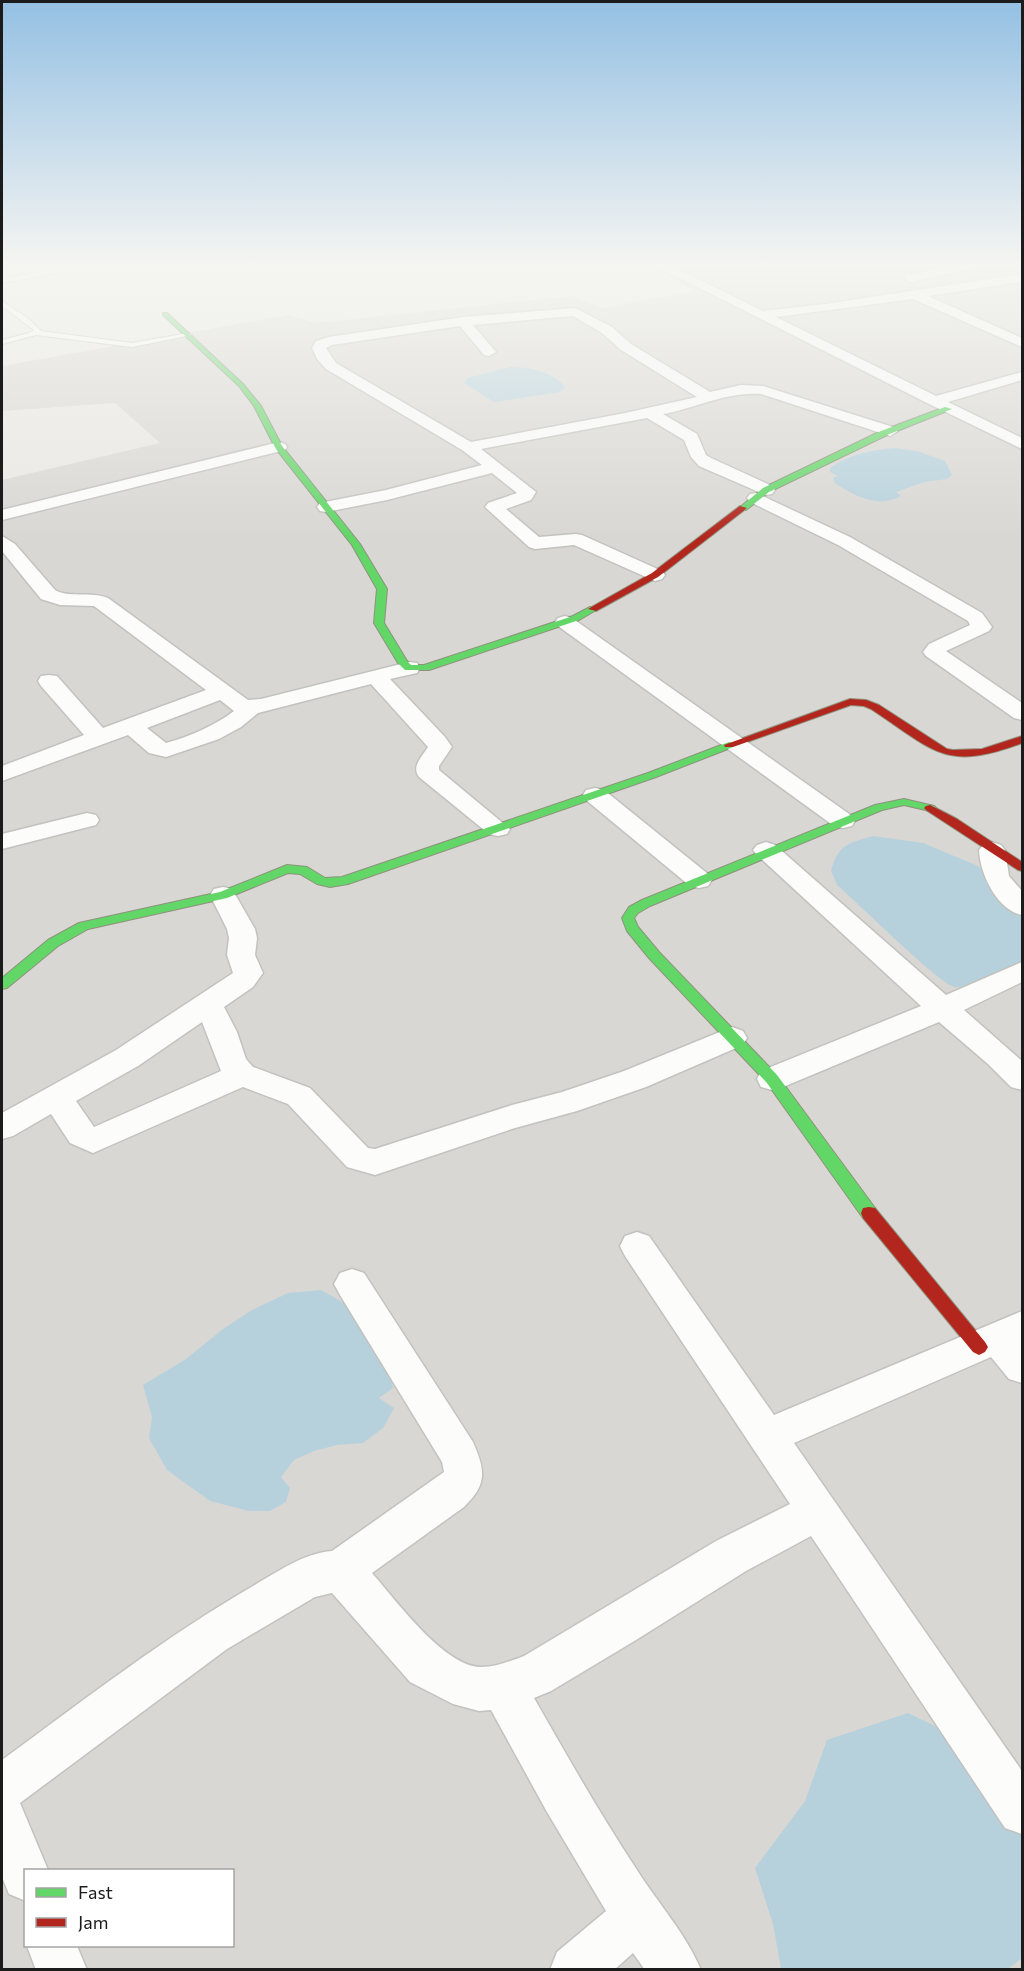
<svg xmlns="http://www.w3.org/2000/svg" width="1024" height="1971" font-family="Commissioner,sans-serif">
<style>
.residential{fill:#d8d7d4;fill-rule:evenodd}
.water{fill:#b7d1dc}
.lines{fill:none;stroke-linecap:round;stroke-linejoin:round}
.lane-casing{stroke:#c2c2bf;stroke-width:2}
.street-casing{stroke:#c2c2bf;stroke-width:3}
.fast-casing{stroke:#8e927c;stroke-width:2}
.jam-casing{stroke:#8e927c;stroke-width:2}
.lane{fill:#fcfcfb;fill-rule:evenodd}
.street{fill:#fcfcfb;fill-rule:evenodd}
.fast{fill:#63d668;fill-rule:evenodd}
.jam{fill:#b3261e;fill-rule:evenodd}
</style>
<rect width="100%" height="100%" fill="#e9e8e3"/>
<path class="residential" d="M642,262h380v1707h-1020v-1489l158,-37 -45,-40 -113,8v-45l287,-51 28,8 255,-27 30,12 93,-17zM26,1870h206v76h-206z"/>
<path class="water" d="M510,367c20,0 41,4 55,20l-5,5 -66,10 -30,-19 4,-5z
M895,448l22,3 28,10 7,14 -5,4 -23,3 -28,10 5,4c-22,13 -47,0 -66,-13l-2,-5 5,-2 -8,-4v-4c19,-14 42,-18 65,-20z
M873,836l50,7 55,23 44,47v51c-13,10 -50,26 -67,23 -15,-2 -99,-86 -118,-102l-6,-14c7,-27 18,-28 42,-35z
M321,1290c8,5 18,9 25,15 20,17 43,58 47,83l-14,10 15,10 -11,20 -20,15 -26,2 -23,6 -20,9 -13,17 9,11 -4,14 -16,9h-21l-39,-10 -43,-31 -18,-32 3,-21 -9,-32 43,-26 37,-30 29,-19 36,-17z
M908,1713l48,23 66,96v126l-14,11h-227l-8,-45 -18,-56 50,-67 22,-61z"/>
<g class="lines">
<g class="lane-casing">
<path id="lane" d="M102,262h15l-115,21v-4z
M2,301l27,18 12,12 91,12 56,-10 4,2 -60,12 -96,-12 -34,9v-4l27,-7 5,-3 -32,-24z"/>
</g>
<g class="street-casing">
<path id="street" d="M648,262h16l99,49 63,-7 196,-30v8l-94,14 94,42v9l-109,-48 -137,18 160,79 86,-24v8l-74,22 74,36v11l-93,-45z
M967,262h23l-6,4 -74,16 -6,-4 2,-3z
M575,308l37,19 19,17 79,48 31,-7 22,1 133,42 2,3 -8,5 -6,-2 -123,-40c-33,-3 -65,14 -98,20l34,20 9,21 5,3 61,28 3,4 -3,4 -6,1 -67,-29 -8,-9 -7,-17 -37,-22 -166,31 55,43 -5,8 -25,9 33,28 37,-3 6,1 80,36 3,4 -3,4 -7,2 -81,-36 -39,4 -6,-2 -44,-40 3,-4 29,-10 -25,-20 -105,27 -61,12 -6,-1 -3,-4 3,-4 66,-13 96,-25 -20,-15 -136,-81 -9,-10 -5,-11 4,-7 13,-4 134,-20zM573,316l29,17 19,17 76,47 -72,16 -154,29 -135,-79 -10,-15 6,-3 128,-19 24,29 5,1 7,-4 -23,-27z
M279,442l6,2 2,3 -2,3 -283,70v-10z
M756,493l94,44 132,76 10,14 -3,4 -43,20 76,52v17l-8,-2 -88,-62 -3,-4 6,-8 41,-19 -2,-4 -130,-76 -88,-43 -3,-4 3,-4z
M2,536l13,8 40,46c12,8 36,1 53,8l140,102 13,-1 148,-37 8,1 3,5 -3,5 -27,6 55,58 7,10 -13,19v4l71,59 -3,5 -9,2 -9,-2 -70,-57c-8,-11 3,-20 9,-30l-57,-63 -113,29 -17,14 -22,12 -53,18 -17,-4 -21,-18 -126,46v-15l82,-31 -43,-49 -3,-5 3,-5 8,-1 8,1 46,52 103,-38 -112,-84 -34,-1 -19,-6 -39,-48zM220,700l14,11c-20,15 -43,25 -68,32l-19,-15z
M565,616l7,2 280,198 3,5 -3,5 -9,2 -9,-2 -276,-200 -3,-4 3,-4z
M595,788l9,2 104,84 4,6 -4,6 -9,2 -9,-2 -104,-86 -3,-5 3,-5z
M87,813l9,2 3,5 -3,5 -94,24v-15z
M766,842l9,3 171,150 76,-33v20l-58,28 58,51v29l-11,-3 -23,-23 -49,-42 -156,65 -11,3 -11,-3 -4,-8 4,-8 160,-65 -164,-151 -4,-5 4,-5z
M992,842l9,3 4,5 4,26 13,15v24c-25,-5 -42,-41 -43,-65l4,-5z
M223,887l9,2 23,40 2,9 -2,17 8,18 -10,14 -29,20 13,25 9,27 7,8 57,21 58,60 7,1 137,-44 50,-13 62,-21 108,-44 11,4 4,7 -4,7 -97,42 -69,24 -62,17 -140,47 -28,-8 -59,-63 -45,-17 -150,66 -23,-10 -19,-29 -38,22 -11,3v-26l114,-63 117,-77 -6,-18 2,-17 -2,-9 -17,-34 4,-6zM202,1022l19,49 -127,56 -18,-26 62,-35z
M637,1232l12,4 125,179 248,-104v72l-13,-4 -18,-22 -197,86 228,328v63l-17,-6 -194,-292 -65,35 -110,69 -85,51 -17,7c33,58 66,116 103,172 21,33 49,64 64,100h-56l-12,-17 -19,17h-64l7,-18 49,-41 -59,-99 -56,-102 -12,1 -26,-7 -43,-22 -78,-89 -17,4 -88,52 -207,154 28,67h-22v31l-17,-7 -7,-17v-117c82,-60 163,-123 251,-174 24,-14 51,-33 79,-35l112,-79 -2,-10 -102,-167 -6,-11 6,-11 12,-4 12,4 109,169c12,28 15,42 -9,65l-92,66c24,27 70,91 107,94 15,1 31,-6 45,-11l192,-115 74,-37 -165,-248 -5,-10 5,-10z
M27,1946h50l10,24h-51z"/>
</g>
<g class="fast-casing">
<path id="fast" d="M163,313h4l76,71 18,22 21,40 78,98 27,45 -3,34 23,38 4,4h13l149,-49 17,-9 8,2 -19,11 -150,50h-24l-7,-7 -24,-40 3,-34 -25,-44 -76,-96 -22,-43 -15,-20 -76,-71z
M945,407l7,2 -65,26 -118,57 -23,18 -7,-2 24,-20 118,-57z
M729,742l4,1v4l-77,30 -308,107 -18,3 -13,-3 -17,-10 -12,-1 -61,25 -139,31 -30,17 -51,42 -5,1v-11l46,-38 31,-17 141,-31 67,-27 20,2 18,11 17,-1 306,-104z
M904,799l30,7 2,2 -6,3 -26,-6 -22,5 -232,96 -12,7 -4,5 4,9 21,25 118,123 98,133 2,5 -2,5 -6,1 -6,-1 -96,-135 -118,-125 -22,-27 -5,-13 7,-11 13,-7 233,-95z"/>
</g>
<g class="jam-casing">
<path id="jam" d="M740,506l7,2 -89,69 -62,34 -8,-2 64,-36z
M850,699l16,1 13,5 68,44 6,1 29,-1 40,-13v7c-77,29 -87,8 -151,-34l-7,-3 -13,-1 -118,42h-8l-1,-2z
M930,805l27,14 65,43v9l-4,-1 -92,-60 -2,-2 2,-2z
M869,1207l6,1 110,134 3,5 -3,5 -6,3 -6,-3 -110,-134 -2,-5 2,-5z"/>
</g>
<use href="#lane" class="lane"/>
<use href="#street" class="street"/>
<use href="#fast" class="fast"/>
<use href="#jam" class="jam"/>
</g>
<linearGradient id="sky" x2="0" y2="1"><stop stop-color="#94c0e3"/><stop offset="0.49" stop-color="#f5f5f2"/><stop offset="1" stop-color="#f5f5f2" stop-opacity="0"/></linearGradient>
<rect width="1024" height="538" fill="url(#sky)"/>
<rect width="1024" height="1971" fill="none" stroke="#1b1b1b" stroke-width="6"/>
<rect x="24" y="1869" width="210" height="78" fill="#ffffff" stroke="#a4a4a4" stroke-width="1.5"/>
<rect x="36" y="1888" width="30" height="9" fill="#63d668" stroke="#a4a4a4" stroke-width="1.5"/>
<text x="78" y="1899" font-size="18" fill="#1b1b1b">Fast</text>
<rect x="36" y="1918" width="30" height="9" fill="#b3261e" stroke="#a4a4a4" stroke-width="1.5"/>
<text x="78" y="1929" font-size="18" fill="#1b1b1b">Jam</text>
</svg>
